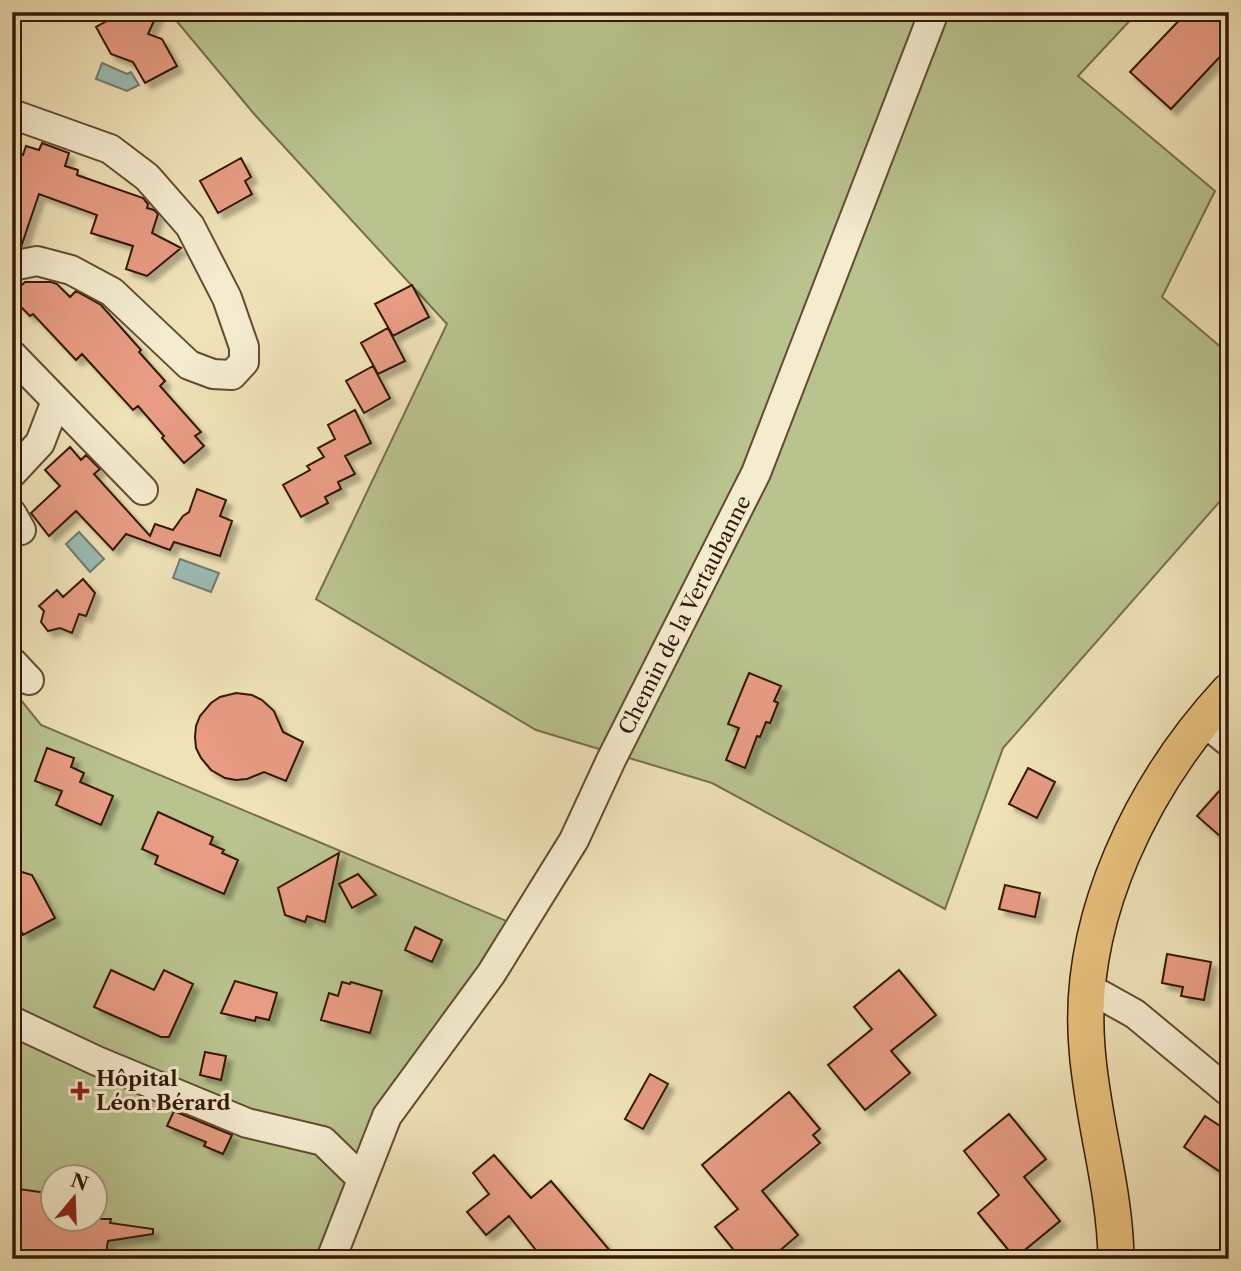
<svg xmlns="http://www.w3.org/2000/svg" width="1241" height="1271" font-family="'Libre Caslon Text',serif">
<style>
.green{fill:#b9c38e;stroke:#766e4a;stroke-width:2;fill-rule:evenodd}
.water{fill:#9bbcb5;stroke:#727a6f;stroke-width:2}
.building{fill:#e79c83;stroke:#341805;stroke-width:2;filter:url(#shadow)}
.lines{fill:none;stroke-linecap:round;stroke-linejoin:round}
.minor-casing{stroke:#634a32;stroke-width:32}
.major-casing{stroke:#341805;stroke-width:38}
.minor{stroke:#f5ecd0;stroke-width:28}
.major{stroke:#e8c17c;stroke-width:35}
.poi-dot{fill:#8f2418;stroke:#f5ecd0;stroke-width:2.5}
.labels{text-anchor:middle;stroke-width:6;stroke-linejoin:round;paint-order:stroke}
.street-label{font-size:21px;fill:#341805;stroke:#f5ecd0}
.poi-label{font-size:21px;font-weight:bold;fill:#341805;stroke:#f5ecd0;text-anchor:start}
</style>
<defs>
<filter id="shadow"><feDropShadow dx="6" dy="6" stdDeviation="2" flood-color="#0004"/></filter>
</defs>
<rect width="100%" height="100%" fill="#efe2b7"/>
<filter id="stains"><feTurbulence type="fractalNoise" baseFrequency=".00286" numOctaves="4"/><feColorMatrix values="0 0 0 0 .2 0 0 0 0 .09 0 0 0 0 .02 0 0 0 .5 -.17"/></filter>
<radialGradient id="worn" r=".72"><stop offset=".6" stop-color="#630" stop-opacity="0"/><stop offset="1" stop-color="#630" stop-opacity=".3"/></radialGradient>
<path class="green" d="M169,12h969l-60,64 137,115 -53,106 67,57v137l-226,257 -58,161 -233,-126 -176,-53 -220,-131 131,-275 -192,-209z
M12,689l29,36 475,200 -137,186 -63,148h-304zM52,1176h42v42h-42z"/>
<path class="water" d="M102,63l25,11 4,-2 8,13 -12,6 -31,-12z
M79,532l25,27 -14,13 -24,-28z
M180,559l39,14 -8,19 -38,-14z"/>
<path class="building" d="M123,12h35l-10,22 14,5 15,27 -32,17 -12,-21 -22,-8 -15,-27z
M1187,12h42v35l-58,62 -41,-37z
M42,143l27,10 -4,13 13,4 -1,5 66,23 5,6 -1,4 7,2 4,4 -6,19 29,15 -34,28 -21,-7 7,-23 -42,-13 6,-18 -58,-21 -18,53 -9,2v-98l11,4 3,-9 13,4z
M241,158l10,19 -6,4 7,13 -34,19 -18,-32z
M25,282h26l6,2 13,13 6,-6 25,14 40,45 -2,2 26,29 -5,5 41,46 -6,4 9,10 -20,17 -22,-25 2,-2 -26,-30 -5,4 -51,-56 -6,6 -43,-46 -3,2 -18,-18v-4z
M412,285l17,32 -36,19 -18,-32z
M388,328l17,33 -27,13 -17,-31z
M373,366l17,32 -26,15 -18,-32z
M355,410l16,33 -26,13 10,18 -17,8 3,7 -16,8 3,6 -27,14 -18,-32 27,-15 -3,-4 17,-9 -6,-9 17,-9 -7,-14z
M70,447l11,13 5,-5 14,14 -6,5 56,62 5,-12 18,6 10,-14 6,-4 8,-23 29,11 -6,16 12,5 -12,35 -46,-14 -4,8 -44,-16 -13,16 -37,-39 -27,25 -18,-23 29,-27 -15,-16z
M83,579l12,14 -9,23 -7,-2 -7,19 -12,-5 -12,3 -7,-9 3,-11 -5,-5 18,-16 6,7z
M749,673l32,13 -7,15 4,2 -8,20 -4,-1 -6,15 -3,-1 -12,32 -19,-8 13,-32 -11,-4z
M236,693l16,2 10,5 12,11 9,21 20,10 -17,39 -22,-9 -17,7 -11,1 -11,-2 -14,-8 -10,-12 -5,-10 -1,-11 1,-11 4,-10 11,-13 9,-6z
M47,748l27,10 -3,9 13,6 -4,9 33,14 -12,29 -45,-20 6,-14 -27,-10z
M1028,768l27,14 -18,36 -28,-14z
M1229,780v45l-9,11 -23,-20z
M158,812l55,25 -3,7 14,6 -2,3 16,7 -14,34 -69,-30 3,-8 -16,-7z
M339,853l-14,69 -18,-6 -2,6 -20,-7 -7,-27z
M12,869l20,6 23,43 -32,17 -11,-21z
M358,874l18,21 -24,13 -13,-24z
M1005,885l35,8 -5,24 -36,-8z
M415,927l27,13 -10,22 -27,-12z
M1167,954l44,8 -7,38 -23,-4 2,-9 -21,-4z
M111,970l43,20 10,-20 29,14 -24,53h-8l-67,-30z
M899,970l37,45 -45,36 19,22 -45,37 -37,-45 44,-36 -18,-22z
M235,981l42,12 -8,27 -13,-3 -1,4 -34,-8z
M342,982l8,2 1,-2 31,9 -12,42 -49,-13 8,-27 9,3z
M205,1052l21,4 -5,24 -21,-5z
M650,1074l18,10 -25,45 -18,-10z
M789,1092l31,37 -7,6 7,8 -58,48 36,44 -28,24h-29l-26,-32 23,-18 -36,-44z
M174,1111l58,24 -9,19 -19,-8 2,-4 -39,-16z
M1009,1114l37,45 -22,18 36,44 -45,37 -37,-45 21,-18 -35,-44z
M1205,1116l24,16v46l-45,-31z
M494,1155l37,43 20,-17 66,78h-74l-34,-43 -23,19 -19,-23 22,-18 -16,-21z
M12,1188l35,5 -2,15 7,1v10h59l-1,4 43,6v5l-45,7 -3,18h-93z"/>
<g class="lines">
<g class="minor-casing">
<path id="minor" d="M12,114l98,35 37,28 43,49 37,72 17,49v15l-12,13 -19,-1 -24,-9 -77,-73 -41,-22 -34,-9 -25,5
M12,355l131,135
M12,473l28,-30 16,-42
M12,514l9,16
M12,662l17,18
M1202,720l27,22
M1087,994l14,1 34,19 94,78
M12,1021l85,40 150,62 76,18 39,38
M331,1259l56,-143 104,-142 83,-134 37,-80 145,-287 178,-461"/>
</g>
<g class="major-casing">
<path id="major" d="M1116,1259c-1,-72 -24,-140 -29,-211 -11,-130 56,-264 142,-357"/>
</g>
<use href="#minor" class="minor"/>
<use href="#major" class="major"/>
</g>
<path class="poi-dot" d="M76.5 1080.5h7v7h7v7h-7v7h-7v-7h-7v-7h7z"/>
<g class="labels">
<g class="street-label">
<text transform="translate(685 615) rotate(-63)" y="7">Chemin de la Vertaubanne</text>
</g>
<g class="poi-label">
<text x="96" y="1086">Hôpital<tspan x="96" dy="24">Léon Bérard</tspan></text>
</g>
</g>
<rect width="1241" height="1271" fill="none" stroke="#efe2b7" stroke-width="42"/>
<rect x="14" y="14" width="1213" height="1243" fill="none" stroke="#341805" stroke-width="3.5"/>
<rect x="21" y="21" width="1199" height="1229" fill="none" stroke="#341805" stroke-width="2"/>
<g transform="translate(74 1198) rotate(19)"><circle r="33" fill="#f5ecd0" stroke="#a8977f" stroke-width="2"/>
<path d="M0-5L12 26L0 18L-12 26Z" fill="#8f2418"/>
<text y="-10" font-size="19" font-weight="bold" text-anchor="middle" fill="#341805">N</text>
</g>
<rect width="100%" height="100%" filter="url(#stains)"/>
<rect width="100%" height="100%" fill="url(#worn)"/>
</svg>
